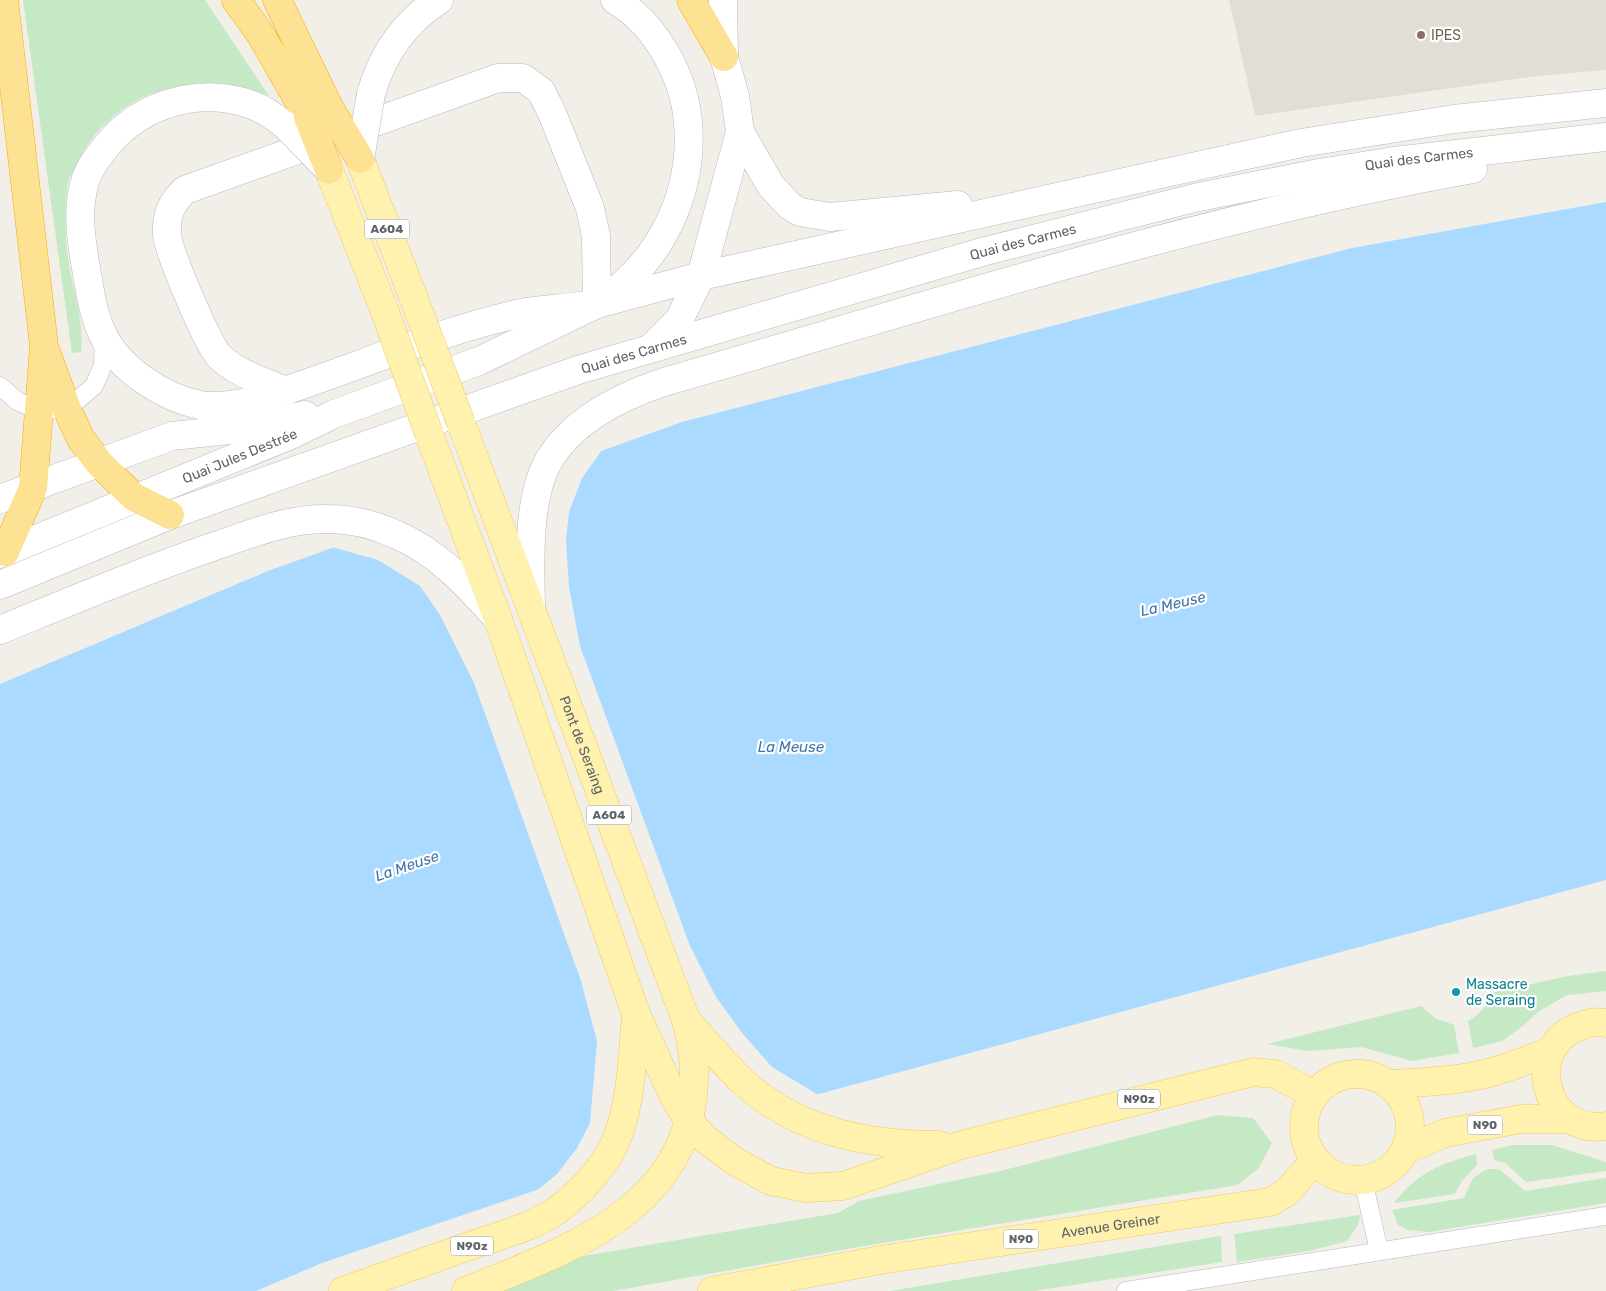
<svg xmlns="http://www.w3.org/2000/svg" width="1606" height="1291" font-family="Rubik,sans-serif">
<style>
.education{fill:#e1ded6}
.green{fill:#c5e8c5}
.water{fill:#aadaff}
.pier{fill:#f1efe8}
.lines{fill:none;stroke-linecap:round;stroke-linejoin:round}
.lane-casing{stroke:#b5b8bc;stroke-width:19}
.street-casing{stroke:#b5b8bc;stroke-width:29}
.secondary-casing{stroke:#b6babf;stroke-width:29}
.primary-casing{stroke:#f2c960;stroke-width:29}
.highway-casing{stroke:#f9ab00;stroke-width:29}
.lane{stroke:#fff;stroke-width:18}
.street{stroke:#fff;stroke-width:28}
.secondary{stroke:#fff;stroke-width:28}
.primary{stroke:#fff2af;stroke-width:28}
.highway{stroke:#fde293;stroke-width:28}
.secondary-bridge-casing{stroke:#b6babf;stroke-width:29;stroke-linecap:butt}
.primary-bridge-casing{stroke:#f2c960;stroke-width:29;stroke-linecap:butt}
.highway-bridge-casing{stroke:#f9ab00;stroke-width:29;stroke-linecap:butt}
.secondary-bridge{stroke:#fff;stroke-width:28}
.primary-bridge{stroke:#fff2af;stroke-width:28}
.highway-bridge{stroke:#fde293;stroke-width:28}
.education-dot{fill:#8d6e63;stroke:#fff;stroke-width:2}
.culture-dot{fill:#0f9aa8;stroke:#fff;stroke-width:2}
.labels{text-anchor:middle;stroke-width:4.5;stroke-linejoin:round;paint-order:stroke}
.shield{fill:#fff;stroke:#8f9295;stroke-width:1}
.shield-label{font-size:12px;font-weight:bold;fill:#5f6368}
.education-label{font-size:14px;fill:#785e54;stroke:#fff;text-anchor:start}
.street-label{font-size:14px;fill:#5f6368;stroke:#fff}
.culture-label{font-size:14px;fill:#0d838f;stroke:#fff;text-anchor:start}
.water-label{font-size:15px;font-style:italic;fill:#4174aa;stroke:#fff}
</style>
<rect width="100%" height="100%" fill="#f1efe8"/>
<path class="education" d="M1229,0h377v70l-69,6 -282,40z"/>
<path class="green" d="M23,0h182l64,96c-38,-17 -79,-17 -118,-2 -27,10 -51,31 -66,55 -5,9 -9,19 -14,26 -7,10 -6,62 -4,75 3,34 18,68 14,102l-9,1z
M1606,971v20l-39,4 -29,17 -15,14 -21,15 -29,7 -5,-27c13,-7 18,-13 23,-28l77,-17z
M1421,1006l14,12 19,7 5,28 -47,8 -51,-14 -53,4 -41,-7z
M1218,1115l35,3 19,25 -14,26 -21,16 -373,61 -251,45h-128l68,-30 285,-48 21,-12 141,-30z
M1513,1145h39l54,17v9l-80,11 -21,-19 -11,-3 -2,-10z
M1476,1154l1,11 -16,17 -6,12 -61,9c24,-31 46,-39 82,-49z
M1487,1169h12l26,22 81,-13v25l-177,29 -21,-2 -10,-5 -6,-15 72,-12 9,-20z
M1360,1215l-1,8 -12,18 -38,10 -72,11 -3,-28z
M1221,1236l1,26 -188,29h-144z"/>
<path class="water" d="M1606,202v678l-787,214 -497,169 -66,28h-256v-607l268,-113 414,-149 670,-174z"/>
<path class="pier" d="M602,450l-20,28 -13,34 -3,29 3,46 11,59 110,300 26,51 27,37 29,33 48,29 -285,96 22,-18 20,-26 13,-25 7,-82 -16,-60 -107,-298 -34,-68 -20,-29 -42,-26 -46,-13z"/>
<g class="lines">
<g class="lane-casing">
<path id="lane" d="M0,386l17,15 20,9 30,-1 27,-23 9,-21 1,-28
M1363,1180l16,71
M1126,1291l480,-75"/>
</g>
<g class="street-casing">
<path id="street" d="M723,0l1,57
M286,391c-23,-10 -49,-17 -67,-35 -11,-11 -52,-107 -52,-122 -1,-19 4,-31 18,-44l313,-112h25l18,13 11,22 38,95 6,28 1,68"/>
</g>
<g class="secondary-casing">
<g id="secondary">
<path d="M371,94c11,-39 34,-72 68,-94"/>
<path d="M285,125c-12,-9 -24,-18 -39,-22 -49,-15 -104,1 -137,40 -10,12 -22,27 -25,42 -7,27 -3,55 2,83 4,23 7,48 18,69 17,33 60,61 96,68 18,3 36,-1 53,-4 89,-27 178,-68 268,-88 14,-3 72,-7 78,-11 61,-38 95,-109 89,-180 -4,-46 -32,-98 -73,-122"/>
<path d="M740,132l31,54 19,20 10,6 30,5 128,-12"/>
<path d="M653,346l26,-26 22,-44 39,-144 -5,-36 -11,-39"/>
<path d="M0,499l172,-63 76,-8 57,-13"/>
<path id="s1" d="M0,554l293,-120 41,-20 145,-53 118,-57 104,-28 600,-133 153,-24 152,-16"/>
<path id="s2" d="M0,585l170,-70 408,-145 404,-118 212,-54 125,-25 75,-12 212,-24"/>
<path d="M531,606c-1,-43 -4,-108 18,-146 24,-40 73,-64 115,-78 268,-77 534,-164 809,-213"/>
<path d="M0,630c71,-29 142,-59 215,-84 35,-12 74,-28 113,-27 23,0 48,6 69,16 42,18 71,51 101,84"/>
</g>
</g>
<g class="primary-casing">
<g id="primary">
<path d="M360,159l54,140"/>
<path d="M329,170l55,139"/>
<path id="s3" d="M461,423l225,597c4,17 8,35 8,52 2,136 -125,177 -228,219"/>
<path d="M429,434l69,185 138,395 38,83 15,24 16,18 31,23 35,19 35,7 37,-2 118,-41 292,-73 22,2 40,21"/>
<path d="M686,1020c19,21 37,43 57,62 55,50 125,63 196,63"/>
<path d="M1606,1023c-9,-2 -18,0 -26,3 -59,22 -35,110 26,100"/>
<circle cx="1357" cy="1127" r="53"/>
<path d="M1388,1084c27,-1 54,-2 81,-7 28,-4 55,-16 82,-26"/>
<path d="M1405,1150l40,-17 76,-14h48"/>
<path d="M343,1291c44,-16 88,-31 132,-47 27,-9 57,-17 81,-33 22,-16 48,-43 59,-68 17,-40 17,-85 21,-127"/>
<path id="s4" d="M712,1291l174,-32 384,-57 16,-9 29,-33"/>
</g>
</g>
<g class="highway-casing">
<path id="highway" d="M4,0l40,346 -11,142 -28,64
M236,0l25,35 47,82
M277,0l53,109
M691,0l33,57
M46,352l21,57 14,30 18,24 35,34 36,18"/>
</g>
<use href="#lane" class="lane"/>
<use href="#street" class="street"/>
<use href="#secondary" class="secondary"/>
<use href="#primary" class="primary"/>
<use href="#highway" class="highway"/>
<g class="secondary-bridge-casing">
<path id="secondary-bridge" d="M285,125l44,45
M360,159l11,-65"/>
</g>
<g class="primary-bridge-casing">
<path id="primary-bridge" d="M414,299l47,124
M384,309l45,125"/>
</g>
<g class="highway-bridge-casing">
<path id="highway-bridge" d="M330,109l30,50
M308,117l21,53"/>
</g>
<use href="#secondary-bridge" class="secondary-bridge"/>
<use href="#primary-bridge" class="primary-bridge"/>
<use href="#highway-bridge" class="highway-bridge"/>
</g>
<circle class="education-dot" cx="1421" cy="35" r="5"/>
<circle class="culture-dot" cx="1456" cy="992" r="5"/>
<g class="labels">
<g class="shield">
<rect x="364.5" y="219.5" width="45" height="19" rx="4"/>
<rect x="586.5" y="805.5" width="45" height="19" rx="4"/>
<rect x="1118" y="1089.5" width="42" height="19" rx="4"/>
<rect x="1467.5" y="1115.5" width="35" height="19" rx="4"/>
<rect x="1003.5" y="1229.5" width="35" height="19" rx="4"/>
<rect x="451" y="1236.5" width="42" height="19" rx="4"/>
</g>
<g class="shield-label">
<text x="387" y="233">A604</text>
<text x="609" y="819">A604</text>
<text x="1139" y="1103">N90z</text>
<text x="1485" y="1129">N90</text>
<text x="1021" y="1243">N90</text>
<text x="472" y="1250">N90z</text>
</g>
<g class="education-label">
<text x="1431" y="40">IPES</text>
</g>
<g class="street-label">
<text dy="5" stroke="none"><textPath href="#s2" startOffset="1485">Quai des Carmes</textPath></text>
<text dy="5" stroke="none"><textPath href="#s2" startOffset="1080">Quai des Carmes</textPath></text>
<text dy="5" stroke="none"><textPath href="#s2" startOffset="675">Quai des Carmes</textPath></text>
<text dy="5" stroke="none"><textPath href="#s1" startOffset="259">Quai Jules Destrée</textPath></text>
<text dy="5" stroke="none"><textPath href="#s3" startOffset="344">Pont de Seraing</textPath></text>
<text dy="5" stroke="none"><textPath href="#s4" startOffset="404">Avenue Greiner</textPath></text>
</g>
<g class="culture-label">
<text x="1466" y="989">Massacre<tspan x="1466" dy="16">de Seraing</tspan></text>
</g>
<g class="water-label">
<text transform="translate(1173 604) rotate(-13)" y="5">La Meuse</text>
<text x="791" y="752">La Meuse</text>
<text transform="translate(407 866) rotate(-19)" y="5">La Meuse</text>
</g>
</g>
</svg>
